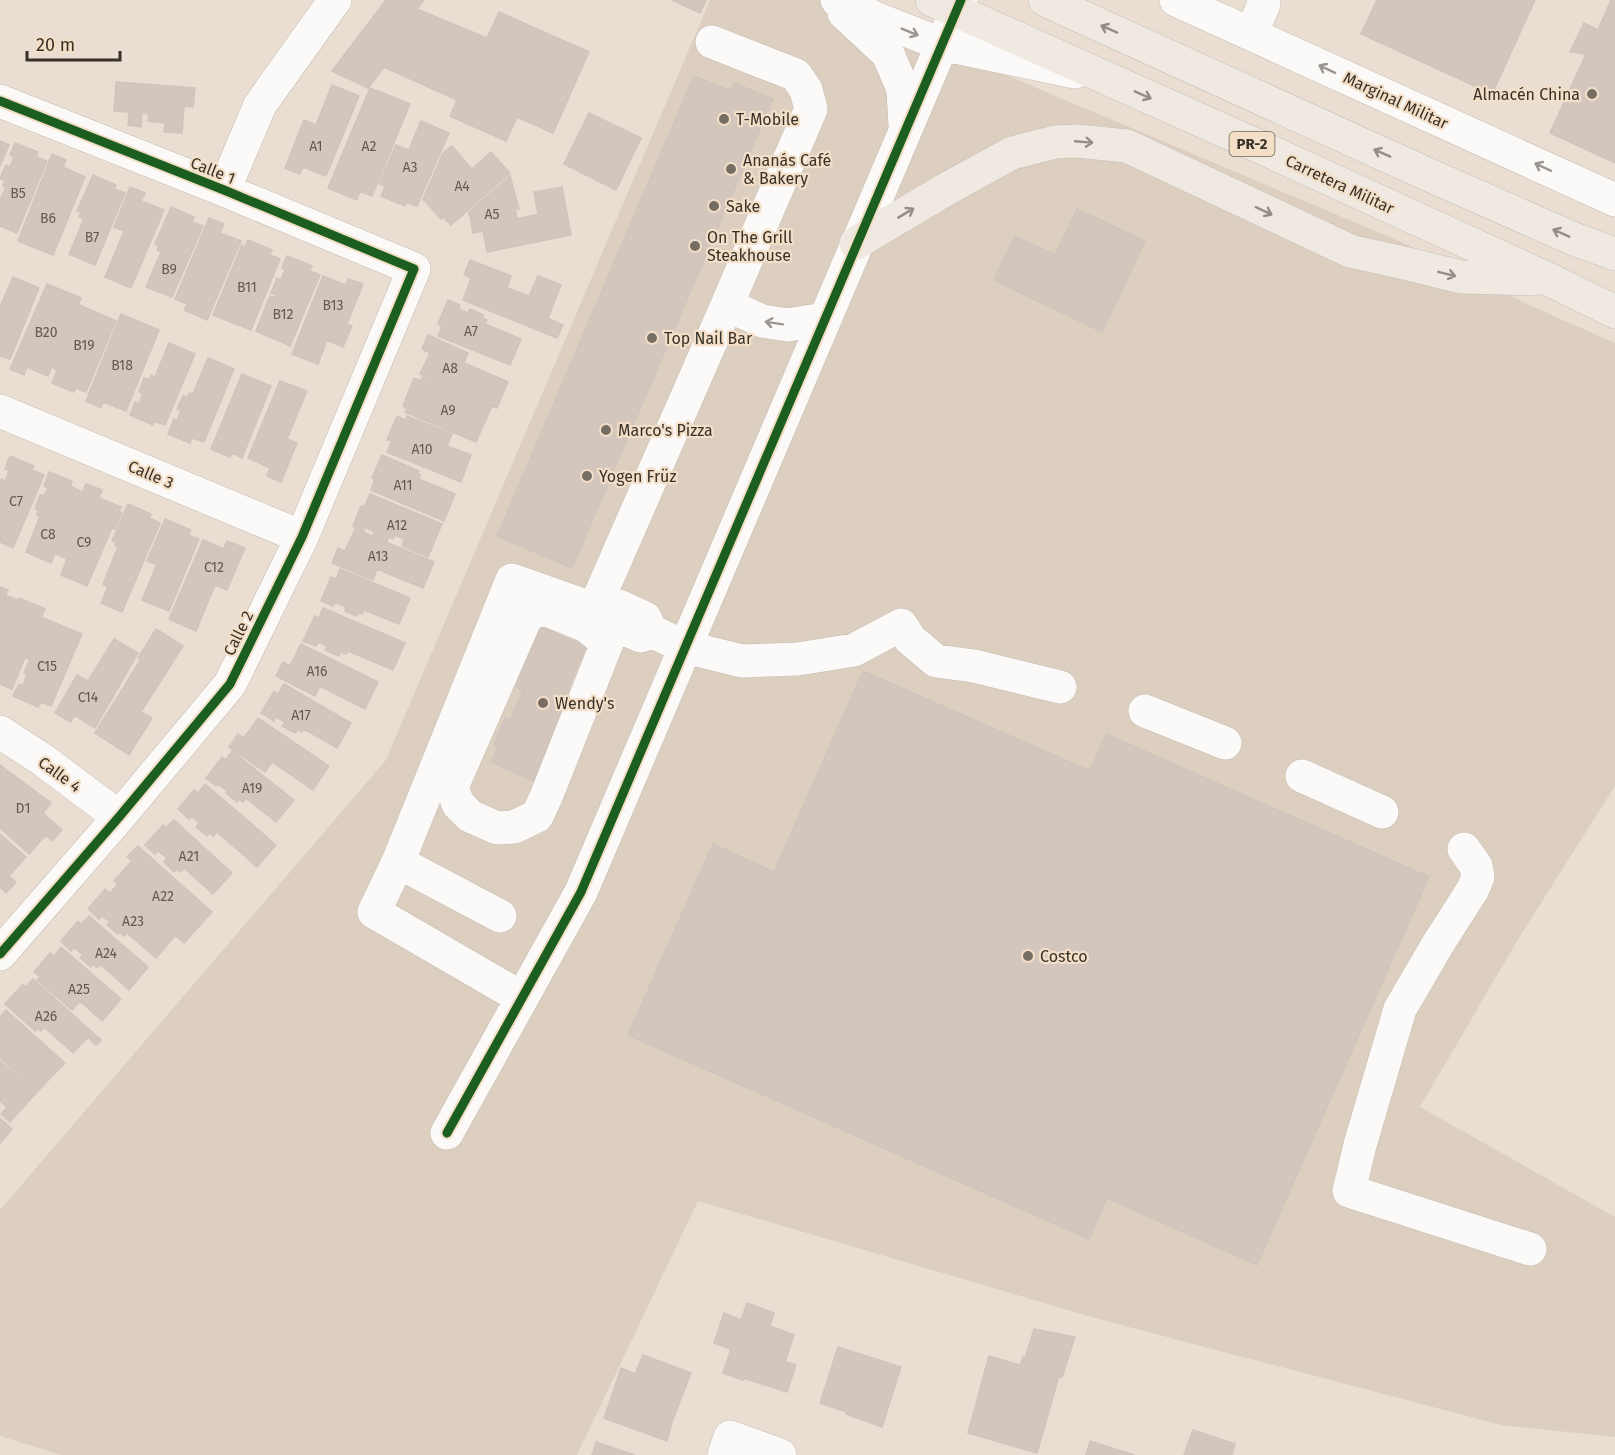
<svg xmlns="http://www.w3.org/2000/svg" width="1615" height="1455" font-family="'Fira Sans',sans-serif">
<style>
.commercial{fill:#ddcfc0}
.building{fill:#d3c6bd;stroke:#d0c5bd;stroke-width:1.5}
.lines{fill:none;stroke-linecap:round;stroke-linejoin:round}
.minor-casing{stroke:#c5bdb2;stroke-width:34}
.major-casing{stroke:#c4beb7;stroke-width:34}
.minor{stroke:#fcfaf8;stroke-width:33}
.major{stroke:#efe9e2;stroke-width:33}
.cycleway-casing{stroke:#f3dfc7;stroke-width:13}
.cycleway{stroke:#1b5e20;stroke-width:9}
.oneway{stroke:#948d84}
.oneway2{stroke:#9a9690}
.poi-dot{fill:#766e62;stroke:#f3dfc7;stroke-width:2}
.labels{text-anchor:middle;stroke-width:4.5;stroke-linejoin:round;paint-order:stroke}
.number-label{font-size:14px;fill:#625a50}
.shield{fill:#f3dfc7;stroke:#706557;stroke-width:1.5}
.shield-label{font-size:15px;font-weight:bold;fill:#383127}
.poi-label{font-size:16px;fill:#383127;stroke:#f3dfc7;text-anchor:start}
.street-label{font-size:16px;fill:#383127;stroke:#f3dfc7}
</style>
<rect width="100%" height="100%" fill="#e9ded1"/>
<path class="commercial" d="M710,0h109l161,64 419,177 139,68 77,34v443l-95,150 -100,171 195,110v220l-114,-12 -406,-107 -397,-117 -121,254h-516l-61,-19v-226l386,-450z"/>
<path class="building" d="M386,0h38l-7,9 70,29 12,-26 90,40 -36,81 -36,-16 -11,24 -56,-25 7,-16 -73,-33 -16,21 -36,-17z
M672,0h34l-6,13z
M1377,0h158l-43,94 -131,-60z
M1611,0h4v163l-65,-30 36,-79 -16,-2 14,-29 14,7z
M694,76l37,15 3,-8 39,16 -201,469 -75,-32z
M116,82l79,6 -2,19 -9,-1 -2,27 -18,-1 1,-9 -17,-2 1,-7 -7,-1 -1,14 -13,-2 1,-13 -15,-1z
M332,85l27,11 -33,80 -23,-9 -3,7 -15,-6 19,-48 12,5z
M370,88l40,16 -38,92 -12,-5 -3,9 -29,-12z
M589,113l52,25 -25,52 -52,-26z
M421,121l28,12 -32,73 -11,-4 -1,4 -24,-10 4,-10 -6,-2 17,-39 13,5z
M0,141l9,4 -9,21z
M15,143l23,9 -2,5 11,4 -30,72 -17,-7v-26l6,-13 -3,-1 2,-5 -5,-3 6,-13 4,2 4,-10 -4,-2z
M452,146l20,23 19,-17 19,21 -59,52 -8,-8 -2,2 -18,-20 20,-46z
M52,154l14,6 -3,7 22,10 -32,78 -35,-14z
M93,175l23,10 -2,4 11,4 -30,72 -26,-11 15,-35 -5,-2 2,-5 -4,-1z
M510,176l9,33h-4l2,10 21,-5 -4,-22 28,-5 9,48 -84,17 -4,-21 -10,2 -3,-17 -2,-3z
M130,187l15,6 -4,8 23,9 -33,78 -26,-11 19,-46 -10,-4z
M171,207l23,10 -2,5 11,4 -31,71 -26,-10 15,-35 -4,-2 2,-4 -4,-2z
M1077,209l68,32 -43,91 -108,-52 21,-44 40,19z
M209,218l15,6 -4,9 21,8 -34,79 -23,-10 3,-6 -12,-5z
M248,240l24,10 -2,5 10,4 -29,71 -38,-15 29,-70 3,2z
M287,256l25,10 -2,5 10,4 -30,71 -34,-15 14,-35 4,2 2,-3 -5,-2 6,-15 4,2 4,-10 -3,-2z
M470,260l41,16 -4,12 22,8 9,-20 23,9 -13,33 15,7 -6,13 -94,-38 8,-22 -7,-3z
M323,276l23,9 2,-6 15,5 -16,40 5,2 -9,21 -16,-7 -9,24 -26,-10z
M13,277l26,11 -29,71 -10,-3v-49z
M47,284l34,14 -33,78 -21,-9 -3,8 -14,-6z
M448,300l12,5 -1,4 9,4 2,-4 14,6 -2,3 5,2 -2,4 36,15 -11,26 -72,-29 4,-10 -4,-2z
M79,305l37,16 -30,71 -10,-4 -2,4 -22,-9 5,-13 -4,-2z
M121,314l38,16 -33,81 -23,-9 -2,6 -15,-7z
M428,335l40,18 -4,10 44,19 -11,26 -77,-34 10,-21 -8,-4z
M169,343l26,11 -30,71 -11,-4 -1,4 -23,-10 5,-13 4,2 4,-10 -4,-2 5,-14 5,2 2,-5 4,2z
M208,358l26,11 -30,73 -12,-4 -2,5 -22,-9 6,-15 3,2 4,-11 -4,-1 6,-13 4,1 3,-4 3,1z
M242,374l29,12 -29,72 -10,-5 -2,4 -19,-8z
M422,377l70,29 -16,36 -71,-30 2,-4 -4,-2 11,-28 7,3z
M280,381l27,10 -20,48 10,4 -16,39 -14,-6 3,-8 -22,-10z
M397,416l9,4 1,-4 45,18 -5,12 24,9 -10,27 -74,-30 5,-11 -5,-1z
M382,455l37,16 -2,2 3,2 -1,4 36,15 -11,27 -73,-31 4,-11 -3,-1z
M10,456l24,10 -2,4 12,5 -31,73 -13,-6v-39l1,-3 -1,-1v-18l1,-2 4,2 4,-10 -4,-2z
M49,472l23,9 -2,5 11,5 -30,72 -25,-11 14,-36 -3,-1 1,-5 -3,-1 5,-14 4,1 4,-8 -4,-2z
M86,484l16,6 -3,8 22,9 -2,4 3,2 -7,16 -3,-1 -25,58 -26,-11 6,-16 -11,-5z
M370,494l72,30 -14,33 -26,-11 2,-7 -9,-4 -2,4 -4,-2 -2,4 -14,-6 1,-4 -9,-4 -1,4 -11,-5 8,-20 3,1z
M128,504l23,10 -2,4 11,5 -38,89 -21,-9 7,-16 -5,-3 15,-37 -3,-1 1,-4 -4,-1z
M165,519l26,11 -3,5 11,4 -30,72 -27,-11 15,-36 -10,-3z
M355,529l79,33 -11,26 -46,-19 -4,11 -41,-17 6,-15 7,3z
M203,540l21,9 3,-8 18,7 -18,42 -12,-5 -19,46 -27,-12z
M340,569l70,29 -11,26 -35,-14 -2,4 -4,-1 -1,3 -12,-5 1,-4 -11,-5 -2,4 -12,-5 10,-24 5,2z
M0,587l8,3 -8,20z
M7,596l11,4 1,-2 26,11 -33,80 -12,-5v-72z
M323,608l82,35 -12,27 -45,-19 -2,3 -5,-2 -2,4 -14,-6 2,-4 -9,-4 -2,4 -13,-5 12,-25 4,2z
M43,618l39,16 -31,72 -10,-4 -3,5 -25,-11 6,-12 4,1 4,-10 -3,-2 6,-14 -4,-1z
M541,627l45,20 -18,41 7,3 -39,91 -45,-20 7,-15 -4,-2 11,-27 5,2 13,-30 -8,-4z
M156,629l27,17 -42,66 11,6 -23,37 -34,-22 46,-74 -3,-1z
M114,639l24,14 -43,75 -21,-13 -3,7 -16,-9 22,-38 11,6z
M301,644l77,38 -13,27 -45,-23 -5,10 -39,-20 7,-14 7,4z
M863,671l227,100 16,-37 323,143 -172,388 -150,-67 -18,41 -461,-204 85,-191 61,28z
M284,684l67,39 -14,25 -33,-19 -2,3 -4,-3 -3,4 -13,-7 3,-4 -9,-5 -2,4 -13,-8 13,-22 4,3z
M258,718l71,48 -16,24 -41,-28 -7,10 -36,-25 9,-13 6,4z
M232,751l62,49 -18,22 -30,-24 -3,4 -4,-3 -2,3 -11,-9 2,-2 -11,-7 -1,2 -10,-8 16,-21 4,3z
M0,765l51,38 -8,10 19,17 -10,11 -6,-6 -17,19 -29,-26z
M205,784l71,61 -19,22 -40,-35 -4,4 -3,-4 -3,4 -11,-9 3,-4 -8,-7 -2,3 -11,-10 16,-19 4,3z
M174,820l58,53 -19,21 -29,-26 -3,4 -4,-3 -3,3 -10,-10 3,-4 -9,-7 -3,3 -10,-9 18,-20 3,3z
M0,834l26,23 -17,19 7,6 -10,11 -6,-6z
M138,846l74,66 -28,31 -70,-62 18,-20 -5,-4z
M117,885l58,51 -19,22 -29,-25 -3,3 -4,-4 -2,2 -11,-9 3,-3 -8,-6 -3,3 -11,-10 17,-20 5,4z
M89,916l59,51 -19,23 -29,-26 -3,4 -4,-4 -2,3 -11,-9 3,-3 -9,-8 -3,4 -10,-10 17,-20 3,3z
M61,947l60,52 -19,22 -22,-20 -8,9 -35,-30 3,-3 -6,-5 16,-19 4,3z
M33,979l68,61 -5,5 -8,-8 -15,16 -29,-26 -3,4 -3,-3 -3,3 -30,-27 18,-20 3,3z
M6,1010l59,53 -28,29 -37,-34v-41z
M0,1061l36,32 -26,29 -9,-8 6,-7 -7,-6z
M0,1118l12,11 -12,14z
M747,1303l27,10 -4,13 24,9 -9,27 11,3 -9,27 -44,-14v2l-20,-7 8,-24 -17,-6 10,-30 17,7z
M1034,1329l41,8 -13,40 -3,-1 -22,77 -69,-20 21,-77 31,9 3,-8 1,4z
M838,1347l63,20 -19,60 -36,-13 1,-2 -27,-9z
M643,1355l48,18 -19,49 -5,19 -63,-23 17,-50 14,6z
M1193,1430l42,14 -3,11h-48z
M1090,1441l44,14h-48z
M596,1442l39,13h-43z"/>
<g class="lines">
<g class="minor-casing">
<path id="minor" d="M837,0l38,18 66,26 134,28
M1176,0l439,200
M844,13l44,41 15,35 2,36
M1251,34l13,-30 -1,-4
M0,101l224,89 190,79 -112,268 -72,147 -111,133 -119,137
M224,190l36,-85 75,-105
M727,305l35,16 26,4 36,-6
M0,411l302,126
M547,610l39,16 21,17 -61,154 -9,19 -23,11 -17,1 -27,-12 -12,-12 -6,-17 73,-167 8,-9z
M592,613l2,-4 12,4 4,10 31,13 10,-5 -6,-13 -26,-12 -13,7
M651,631l34,16 57,14 56,-2 56,-9 47,-25 9,14 26,22 38,5 86,21
M1145,711l80,32
M0,732l43,28 76,57
M1302,776l80,36
M1464,849l12,17 2,11 -5,12 -35,55 -38,65 -40,136 -11,46 181,58
M398,862l-24,50 148,86
M500,916l-102,-54 114,-282 82,29 133,-304 84,-196 -5,-19 -10,-15 -84,-33
M447,1133l134,-241 380,-892
M724,1455l6,-18 50,18"/>
</g>
<g class="major-casing">
<path id="major" d="M932,0l326,146 290,133 67,33
M1045,0l384,175 145,64 41,15
M856,243l87,-52 69,-38 43,-11 22,-1 50,5 223,105 50,11 61,15 73,2"/>
</g>
<use href="#minor" class="minor"/>
<use href="#major" class="major"/>
<g class="cycleway-casing">
<path id="cycleway" d="M0,101l224,89 190,79 -112,268 -72,147 -111,133 -119,137
M447,1133l134,-241 380,-892"/>
</g>
<use href="#cycleway" class="cycleway"/>
</g>
<defs><path id="oneway-shaft" d="M-6 0H5M1.5-3L5.5 0L1.5 3" fill="none" stroke-width="1.6" stroke-linecap="round" stroke-linejoin="round" transform="scale(1.5)"/></defs>
<g class="oneway">
<use href="#oneway-shaft" transform="translate(1109 29) rotate(-156)"/>
<use href="#oneway-shaft" transform="translate(1143 95) rotate(24)"/>
<use href="#oneway-shaft" transform="translate(1084 142) rotate(5)"/>
<use href="#oneway-shaft" transform="translate(1382 153) rotate(-156)"/>
<use href="#oneway-shaft" transform="translate(1264 211) rotate(25)"/>
<use href="#oneway-shaft" transform="translate(906 213) rotate(-31)"/>
<use href="#oneway-shaft" transform="translate(1561 233) rotate(-156)"/>
<use href="#oneway-shaft" transform="translate(1447 274) rotate(14)"/>
</g>
<g class="oneway2">
<use href="#oneway-shaft" transform="translate(910 32) rotate(22)"/>
<use href="#oneway-shaft" transform="translate(1327 69) rotate(-155)"/>
<use href="#oneway-shaft" transform="translate(1543 167) rotate(-155)"/>
<use href="#oneway-shaft" transform="translate(774 323) rotate(-171)"/>
</g>
<g class="poi-dot">
<circle cx="1592" cy="94" r="6"/>
<circle cx="724" cy="119" r="6"/>
<circle cx="731" cy="169" r="6"/>
<circle cx="714" cy="206" r="6"/>
<circle cx="695" cy="246" r="6"/>
<circle cx="652" cy="338" r="6"/>
<circle cx="606" cy="430" r="6"/>
<circle cx="587" cy="476" r="6"/>
<circle cx="543" cy="703" r="6"/>
<circle cx="1028" cy="956" r="6"/>
</g>
<g class="labels">
<g class="number-label">
<text x="316" y="151">A1</text>
<text x="369" y="151">A2</text>
<text x="410" y="172">A3</text>
<text x="462" y="191">A4</text>
<text x="18" y="198">B5</text>
<text x="492" y="219">A5</text>
<text x="48" y="223">B6</text>
<text x="92" y="242">B7</text>
<text x="169" y="274">B9</text>
<text x="247" y="292">B11</text>
<text x="333" y="310">B13</text>
<text x="283" y="319">B12</text>
<text x="471" y="336">A7</text>
<text x="46" y="337">B20</text>
<text x="84" y="350">B19</text>
<text x="122" y="370">B18</text>
<text x="450" y="373">A8</text>
<text x="448" y="415">A9</text>
<text x="422" y="454">A10</text>
<text x="403" y="490">A11</text>
<text x="16" y="506">C7</text>
<text x="397" y="530">A12</text>
<text x="48" y="539">C8</text>
<text x="84" y="547">C9</text>
<text x="378" y="561">A13</text>
<text x="214" y="572">C12</text>
<text x="47" y="671">C15</text>
<text x="317" y="676">A16</text>
<text x="88" y="702">C14</text>
<text x="301" y="720">A17</text>
<text x="252" y="793">A19</text>
<text x="23" y="813">D1</text>
<text x="189" y="861">A21</text>
<text x="163" y="901">A22</text>
<text x="133" y="926">A23</text>
<text x="106" y="958">A24</text>
<text x="79" y="994">A25</text>
<text x="46" y="1021">A26</text>
</g>
<rect class="shield" x="1229.5" y="132" width="45" height="24" rx="4.5"/>
<g class="shield-label">
<text x="1252" y="149">PR-2</text>
</g>
<g class="poi-label">
<text x="1580" y="100" text-anchor="end">Almacén China</text>
<text x="736" y="125">T-Mobile</text>
<text x="743" y="166">Ananás Café<tspan x="743" dy="18">&amp; Bakery</tspan></text>
<text x="726" y="212">Sake</text>
<text x="707" y="243">On The Grill<tspan x="707" dy="18">Steakhouse</tspan></text>
<text x="664" y="344">Top Nail Bar</text>
<text x="618" y="436">Marco's Pizza</text>
<text x="599" y="482">Yogen Früz</text>
<text x="555" y="709">Wendy's</text>
<text x="1040" y="962">Costco</text>
</g>
<g class="street-label">
<text transform="translate(1396 100) rotate(25)" y="6">Marginal Militar</text>
<text transform="translate(213 170) rotate(22)" y="6">Calle 1</text>
<text transform="translate(1340 184) rotate(25)" y="6">Carretera Militar</text>
<text transform="translate(151 474) rotate(23)" y="6">Calle 3</text>
<text transform="translate(238 633) rotate(-64)" y="6">Calle 2</text>
<text transform="translate(60 774) rotate(36)" y="6">Calle 4</text>
</g>
</g>
<path d="M27 51v9h93v-9" fill="none" stroke="#383127" stroke-width="3"/>
<text x="36" y="51" font-size="18" fill="#383127" stroke="#f3dfc7" stroke-width="4.5" paint-order="stroke">20 m</text>
</svg>
